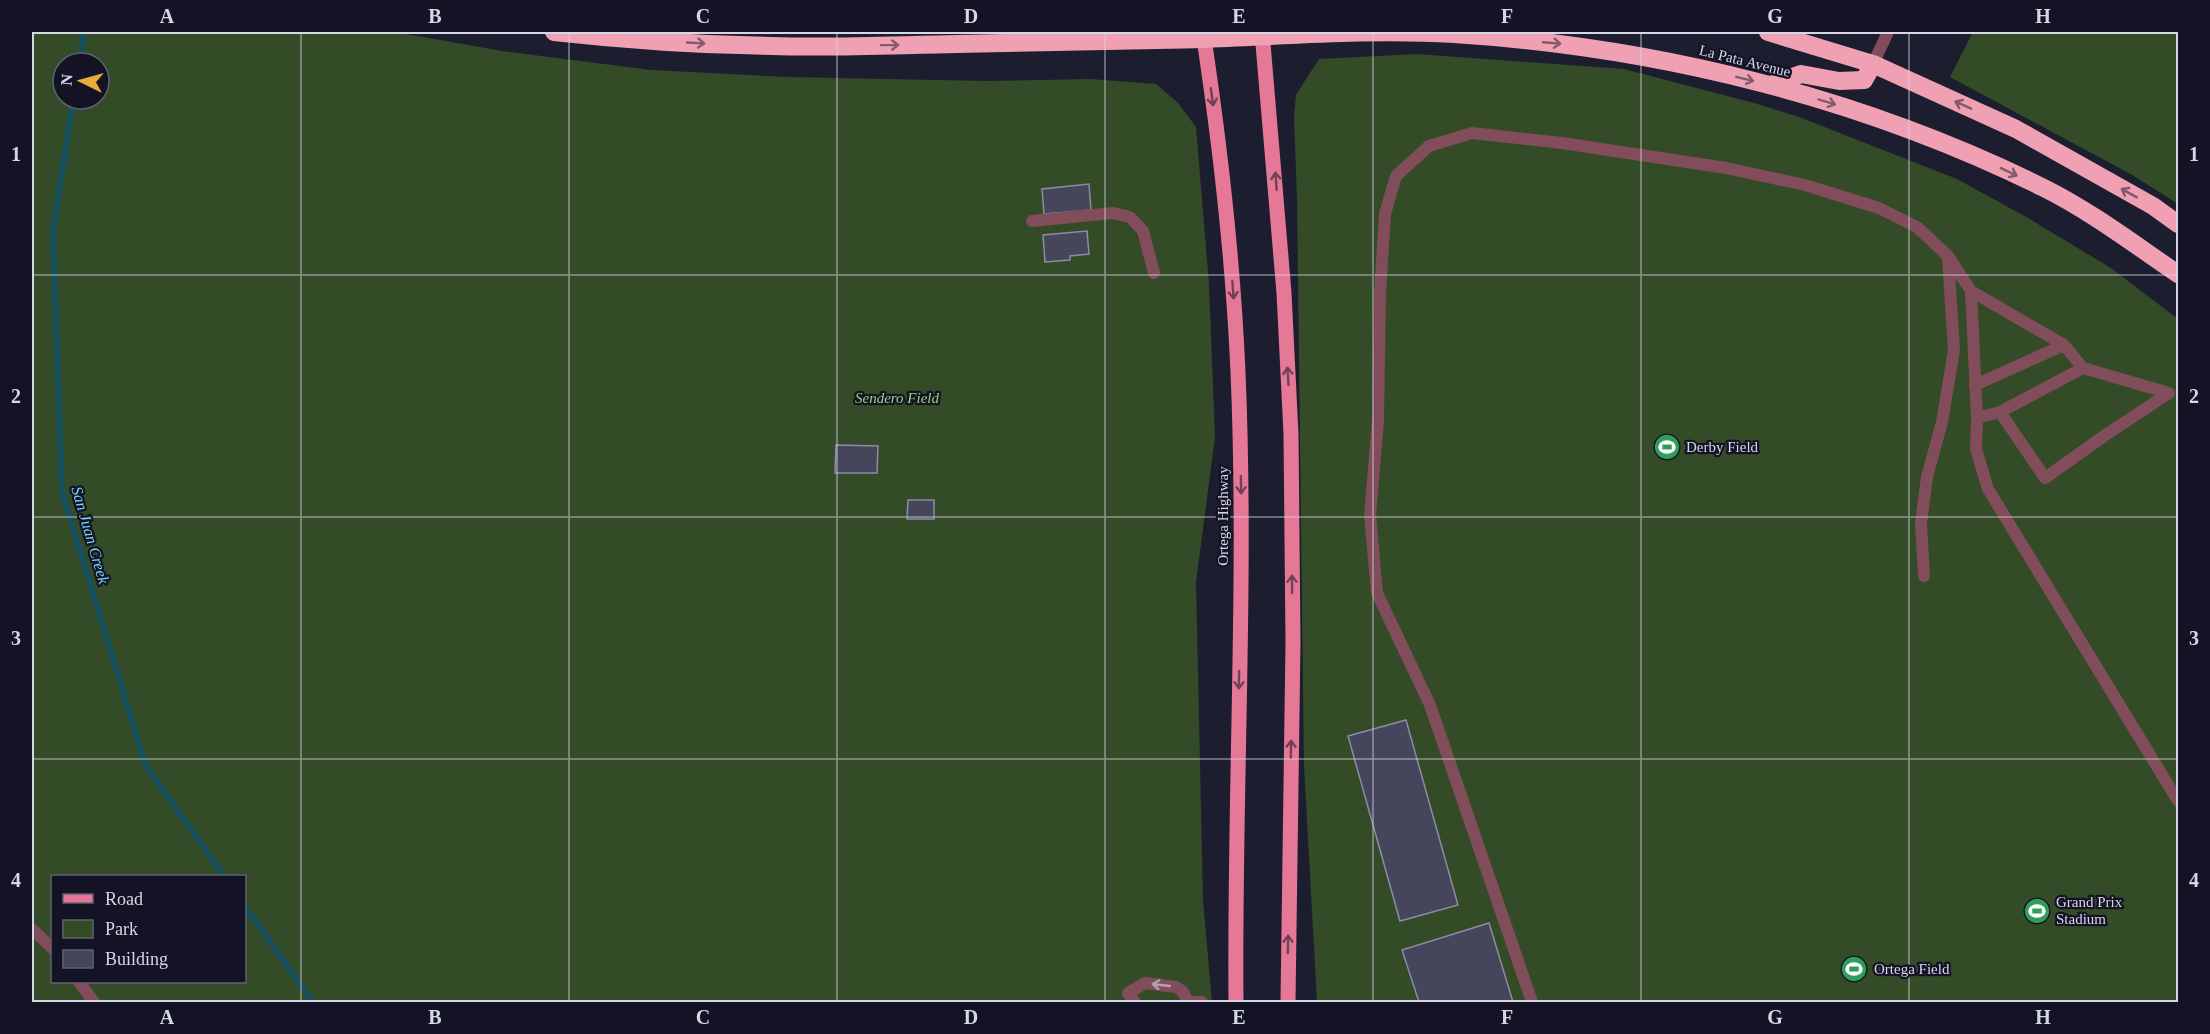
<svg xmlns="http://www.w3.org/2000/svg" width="2210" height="1034" font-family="Georgia,serif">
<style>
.green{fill:#334b27;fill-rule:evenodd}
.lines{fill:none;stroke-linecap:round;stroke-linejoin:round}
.stream{stroke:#17505e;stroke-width:6}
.building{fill:#45455b;stroke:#8b8ca5;stroke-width:1.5}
.lane{stroke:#824d5b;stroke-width:12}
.primary{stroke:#e67897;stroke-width:15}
.highway{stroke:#f0a0b3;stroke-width:18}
.oneway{stroke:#825a6c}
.oneway2{stroke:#724059}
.oneway3{stroke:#b4a0ae}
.grid{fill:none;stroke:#d6d7e5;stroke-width:1.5;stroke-opacity:0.55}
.labels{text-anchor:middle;stroke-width:4.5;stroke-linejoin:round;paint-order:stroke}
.street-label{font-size:15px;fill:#d6d7e5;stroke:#141326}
.park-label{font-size:15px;font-style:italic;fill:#9ad47b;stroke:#141326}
.poi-label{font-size:15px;fill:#d6d7e5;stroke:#141326;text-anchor:start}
.water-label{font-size:16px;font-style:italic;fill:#6fdbf8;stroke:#141326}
.neatline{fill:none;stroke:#d6d7e5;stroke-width:2}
.grid-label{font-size:20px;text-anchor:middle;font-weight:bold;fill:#d6d7e5}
</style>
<rect width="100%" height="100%" fill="#1d1d30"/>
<path class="green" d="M32,32h363l107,19 149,19 137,7 198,4 104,-2 66,5 22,19 18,24 13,157 6,153 -19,145 7,318 9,102h-1180zM63,63h36v36h-36zM52,876h192v106h-192z
M1973,32h205v172l-44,-28 -184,-99z
M1417,54l207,15 130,34 45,14 158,62 71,39 83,50 67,51v683h-861l-13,-235 -7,-570 -3,-80 2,-22 23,-36z"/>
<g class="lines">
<path class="stream" d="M79,63l5,-31
M73,99l-20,134 9,259 84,274 78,110
M244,905l69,97"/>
</g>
<path class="building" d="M1089,184l2,26 -47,4 -2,-25z
M1087,231l2,23 -19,2v4l-25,2 -2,-27z
M836,445l42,1 -1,27h-42z
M908,500h26v19h-27z
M1406,720l52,185 -58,16 -52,-185z
M1489,923l24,79h-94l-17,-52z"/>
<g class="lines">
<path class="lane" d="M1873,64l15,-32
M1032,221l81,-8 17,4 13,14 11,42
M2064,345l19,23
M1975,385l89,-40 -93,-54 6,127 23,-6 83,-44 86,25
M2000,412l45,66 59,-42 65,-43
M1977,418l-1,31 12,40 190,312
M1924,576l-3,-53 6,-46 15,-55 12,-72 -6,-92
M32,929l20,19
M79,982l15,20
M1135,1002l-7,-9 17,-10 31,4 7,5 5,10
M1188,1002h14
M1532,1002l-102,-297 -53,-112 -7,-78 8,-94 2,-128 5,-79 11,-38 33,-30 43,-13 90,10 164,25 79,17 74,23 38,19 31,29 23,35"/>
<path class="primary" d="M1203,32c17,112 30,226 35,340 9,210 -4,420 -2,630
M1262,32l22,261 7,141 2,208 -5,360"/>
<path class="highway" d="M554,32c72,8 146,13 218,14 62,2 124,-1 185,-2 82,-2 163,-3 244,-5 84,-3 169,-10 253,-5 204,13 406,63 590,154 48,24 91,57 134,86
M1768,32l105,32 143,65 137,77 25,18
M1771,85l30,-11 38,7 25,-1 9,-16"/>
</g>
<defs><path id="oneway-shaft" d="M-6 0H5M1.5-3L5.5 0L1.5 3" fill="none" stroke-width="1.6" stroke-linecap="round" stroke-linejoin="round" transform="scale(1.5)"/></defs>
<g class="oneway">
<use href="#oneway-shaft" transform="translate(696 43) rotate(3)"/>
<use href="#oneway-shaft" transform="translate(1552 43) rotate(5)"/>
<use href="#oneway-shaft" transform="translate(890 45) rotate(-1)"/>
<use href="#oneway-shaft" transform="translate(1745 79) rotate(14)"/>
<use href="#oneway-shaft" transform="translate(1827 102) rotate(17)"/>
<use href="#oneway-shaft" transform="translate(1963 105) rotate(-156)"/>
<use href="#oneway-shaft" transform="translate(2009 172) rotate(25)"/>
<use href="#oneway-shaft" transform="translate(2129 193) rotate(-151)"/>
</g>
<g class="oneway2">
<use href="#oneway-shaft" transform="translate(1212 97) rotate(82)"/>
<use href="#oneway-shaft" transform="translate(1276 181) rotate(-94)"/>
<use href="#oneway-shaft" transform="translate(1233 290) rotate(86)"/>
<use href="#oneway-shaft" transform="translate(1288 376) rotate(-93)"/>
<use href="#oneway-shaft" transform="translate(1241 485) rotate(89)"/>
<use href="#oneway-shaft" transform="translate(1292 584) rotate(-91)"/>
<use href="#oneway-shaft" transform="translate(1239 680) rotate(91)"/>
<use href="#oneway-shaft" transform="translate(1291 749) rotate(-89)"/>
<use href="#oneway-shaft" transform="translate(1288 944) rotate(-89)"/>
</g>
<use class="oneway3" href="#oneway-shaft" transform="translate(1161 985) rotate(-174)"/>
<path class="grid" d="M301,32v970M569,32v970M837,32v970M1105,32v970M1373,32v970M1641,32v970M1909,32v970M32,275h2146M32,517h2146M32,759h2146"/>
<defs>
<g id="stadium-disc" transform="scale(1.35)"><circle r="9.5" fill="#2e9e5b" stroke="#141326"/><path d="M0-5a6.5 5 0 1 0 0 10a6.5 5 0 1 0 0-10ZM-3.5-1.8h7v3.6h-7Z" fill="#fff"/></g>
</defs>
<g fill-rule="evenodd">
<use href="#stadium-disc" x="1667" y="447"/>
<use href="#stadium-disc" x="2037" y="911"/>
<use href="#stadium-disc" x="1854" y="969"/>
</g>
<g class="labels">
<g class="street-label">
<text transform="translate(1745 61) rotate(14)" y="5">La Pata Avenue</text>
<text transform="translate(1223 516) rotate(-90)" y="5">Ortega Highway</text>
</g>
<g class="park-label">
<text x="897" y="403">Sendero Field</text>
</g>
<g class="poi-label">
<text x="1686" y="452">Derby Field</text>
<text x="2056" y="907">Grand Prix<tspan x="2056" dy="17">Stadium</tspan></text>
<text x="1874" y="974">Ortega Field</text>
</g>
<g class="water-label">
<text transform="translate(91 535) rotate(74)" y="6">San Juan Creek</text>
</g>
</g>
<rect width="2210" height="1034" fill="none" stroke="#141326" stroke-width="66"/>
<rect x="51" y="875" width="195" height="108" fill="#141326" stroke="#626172" stroke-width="1.5"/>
<rect x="63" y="894" width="30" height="9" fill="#e67897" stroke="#626172" stroke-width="1.5"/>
<text x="105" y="905" font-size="18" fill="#d6d7e5">Road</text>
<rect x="63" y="920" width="30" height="18" fill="#334b27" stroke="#626172" stroke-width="1.5"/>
<text x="105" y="935" font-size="18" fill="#d6d7e5">Park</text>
<rect x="63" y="950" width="30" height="18" fill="#45455b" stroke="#626172" stroke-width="1.5"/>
<text x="105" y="965" font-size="18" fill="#d6d7e5">Building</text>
<g transform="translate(81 81) rotate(275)"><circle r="28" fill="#141326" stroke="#626172" stroke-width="1.5"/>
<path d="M0-4.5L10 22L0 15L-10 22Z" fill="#eaaa39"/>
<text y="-9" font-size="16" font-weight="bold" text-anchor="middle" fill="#d6d7e5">N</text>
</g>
<rect x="33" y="33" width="2144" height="968" class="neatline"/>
<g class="grid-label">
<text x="167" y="23">A</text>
<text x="435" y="23">B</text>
<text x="703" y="23">C</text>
<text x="971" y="23">D</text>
<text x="1239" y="23">E</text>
<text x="1507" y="23">F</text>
<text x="1775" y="23">G</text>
<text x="2043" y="23">H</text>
<text x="16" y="161">1</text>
<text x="2194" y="161">1</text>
<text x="16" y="403">2</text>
<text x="2194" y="403">2</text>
<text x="16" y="645">3</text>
<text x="2194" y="645">3</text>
<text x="16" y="887">4</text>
<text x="2194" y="887">4</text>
<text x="167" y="1024">A</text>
<text x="435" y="1024">B</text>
<text x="703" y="1024">C</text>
<text x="971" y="1024">D</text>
<text x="1239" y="1024">E</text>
<text x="1507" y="1024">F</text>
<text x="1775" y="1024">G</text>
<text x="2043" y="1024">H</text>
</g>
</svg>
